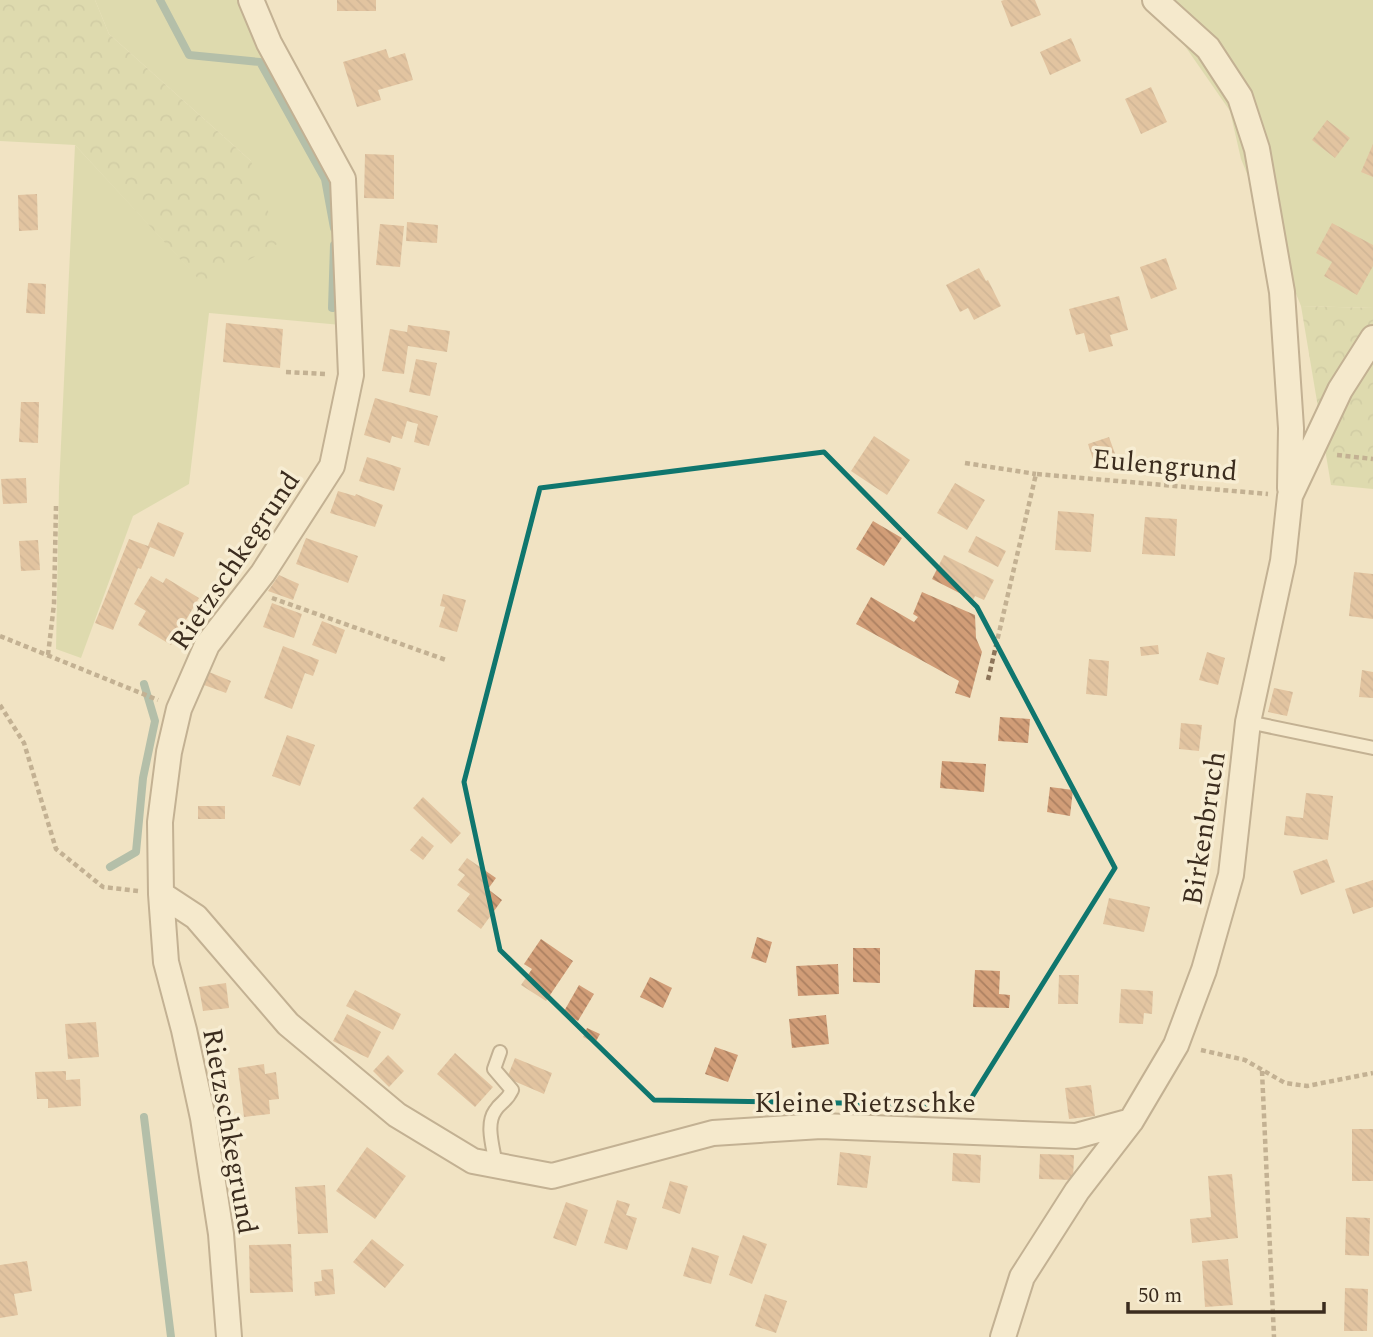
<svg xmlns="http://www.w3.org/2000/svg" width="1373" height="1337" font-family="Spectral,serif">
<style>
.green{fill:#c8cf96}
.forest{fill:url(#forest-crowns)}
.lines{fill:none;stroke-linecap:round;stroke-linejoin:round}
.stream{stroke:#6c9289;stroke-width:8}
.building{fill:url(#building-back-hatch)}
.service-casing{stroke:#8c7459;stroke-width:16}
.minor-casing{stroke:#8c7459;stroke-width:28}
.path{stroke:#8c7459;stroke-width:4.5;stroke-dasharray:5 3.5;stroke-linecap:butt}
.service{stroke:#fbf0d7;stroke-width:12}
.minor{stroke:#fbf0d7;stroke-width:24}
.marked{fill:none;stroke:#0f766e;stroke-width:5;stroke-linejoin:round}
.labels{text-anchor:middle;stroke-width:7;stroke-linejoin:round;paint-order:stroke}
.street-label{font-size:28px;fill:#3b2c1e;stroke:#f7edd3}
</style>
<defs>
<pattern id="forest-crowns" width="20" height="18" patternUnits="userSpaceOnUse" patternTransform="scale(1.75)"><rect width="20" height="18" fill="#c8cf96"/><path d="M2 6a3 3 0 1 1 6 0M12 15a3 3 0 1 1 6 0" fill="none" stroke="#adb281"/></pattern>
<pattern id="building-back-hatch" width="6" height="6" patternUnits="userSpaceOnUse" patternTransform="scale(1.75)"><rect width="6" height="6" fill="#d19d77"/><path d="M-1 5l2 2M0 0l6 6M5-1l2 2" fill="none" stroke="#ab8061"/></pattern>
</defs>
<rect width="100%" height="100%" fill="#f1e3c3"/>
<path class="green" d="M95,0h146l78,154 16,54 6,117 -132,-12 -20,171 -56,32 -52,142 -25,-9 3,-162 16,-342 129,139 47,-123 -142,-127z
M1153,0h220v308l-72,-2 -60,-147 -11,-48z"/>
<path class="forest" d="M0,0h95l14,34 142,127 28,82 -75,42 -129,-140 -75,-4z
M1301,306l72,2v181l-42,-4z"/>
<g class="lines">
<path class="stream" d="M160,0l29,55 71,7 65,117 9,49
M332,308l2,-63
M110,867l26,-15 7,-74 12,-57 -11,-37
M144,1117l27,220"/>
</g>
<path class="building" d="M337,0h39v11h-39z
M1004,0h31l6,15 -30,12 -10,-26z
M1071,38l10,23 -31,14 -10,-23z
M386,49l3,9 16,-5 8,27 -35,10 3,10 -24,7 -14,-45z
M1151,87l16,35 -26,12 -16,-35z
M1327,120l23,18 -15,20 -23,-18z
M1373,144v33l-12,-5z
M365,154l29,1v44l-30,-1z
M37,194l1,36 -19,1 -1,-36z
M407,222l31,3 -1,18 -31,-2z
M1332,223l41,22v21l-16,29 -33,-19 8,-14 -16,-9z
M380,224l24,2 -4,41 -24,-2z
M1166,258l11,31 -26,10 -11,-32z
M979,268l7,13 2,-1 13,26 -27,14 -6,-12 -8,4 -14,-27z
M28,283l18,1 -1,30 -19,-1z
M1119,296l9,34 -18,5 3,11 -24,6 -5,-19 -8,2 -7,-26z
M226,323l57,6 -3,39 -57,-6z
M408,325l42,6 -3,21 -39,-6 -4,28 -22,-3 8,-42 17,3z
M416,359l21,4 -7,33 -21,-4z
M375,398l63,18 -9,30 -15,-4 4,-18 -11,-3 -5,18 -10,-3 -2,7 -26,-8z
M21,402h18l-1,41 -19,-1z
M874,436l36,24 -23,35 -36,-24z
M1109,437l9,25 -22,7 -8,-25z
M367,457l34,11 -7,23 -35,-10z
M26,478l1,25 -24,1 -2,-25z
M955,483l30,17 -18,30 -30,-17z
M338,491l17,5 1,-2 27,11 -8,22 -45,-14z
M1058,511l36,3 -3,38 -36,-2z
M1145,517l32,2 -2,37 -33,-2z
M873,521l29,17 -18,28 -28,-17z
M158,522l26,11 -10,24 -24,-10 -9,22 -3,-1 -25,62 -18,-7 34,-84 19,7z
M976,536l30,15 -8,16 -30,-15z
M306,538l52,18 -10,27 -52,-19z
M38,540l2,30 -19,1 -2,-30z
M944,555l50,25 -10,20 -9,-4 -2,4 -41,-21z
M1354,572l19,2v45l-24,-3z
M279,575l20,9 -6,16 -25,-9z
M151,576l12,7 3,-5 33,20 -28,47 -33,-20 8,-14 -12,-7z
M922,592l53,23 1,23 6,14 -12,46 -15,-5 4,-12 -103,-57 15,-27 43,25 4,-5 -5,-3z
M443,594l23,6 -9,32 -18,-5 6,-20 -5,-1z
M272,603l30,11 -8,24 -31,-11z
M322,621l23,9 -9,24 -24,-9z
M1158,645l1,9 -18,2 -1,-9z
M283,646l36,14 -6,16 -8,-3 -13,36 -28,-11z
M1207,652l18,6 -7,27 -19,-5z
M1089,659l20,2 -2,35 -21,-2z
M1362,670l11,2v26l-14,-1z
M209,672l22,9 -5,12 -22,-8z
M1274,688l19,4 -6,24 -19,-4z
M1000,717l30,2 -2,24 -30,-2z
M1181,723l21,2 -3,26 -20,-2z
M287,735l28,10 -15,41 -28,-10z
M942,761l44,3 -2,28 -44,-4z
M1050,787l23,3 -3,26 -23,-4z
M1306,793l27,3 -5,44 -44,-5 2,-19 17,2z
M423,797l38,36 -10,11 -38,-36z
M198,806h27v13h-27z
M422,836l12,10 -11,14 -13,-10z
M467,858l29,20 -8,11 14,11 -21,29 -24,-18 13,-17 -13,-9 8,-10 -7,-5z
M1327,859l8,23 -34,13 -8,-24z
M1373,880v27l-20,7 -8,-25z
M1109,898l41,9 -6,25 -41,-8z
M757,937l15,5 -6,21 -15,-5z
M541,939l32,22 -27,40 -25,-16 11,-16 -8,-5z
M853,948h27v35l-27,-1z
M838,964l1,30 -41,2 -2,-30z
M975,970l25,1 -1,23 11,1 -1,13 -36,-1z
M1059,975h20l-1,29h-20z
M650,977l22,11 -9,20 -23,-11z
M226,983l3,25 -26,3 -4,-24z
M579,985l15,9 -16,27 -15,-8z
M1121,989l32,2 -1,23 -8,-1 -1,11 -24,-1z
M355,990l46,24 -8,16 -47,-24z
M347,1014l34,18 -13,26 -35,-17z
M826,1015l3,29 -37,4 -3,-29z
M96,1022l3,35 -31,2 -3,-35z
M587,1028l13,6 -5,9 -12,-6z
M715,1047l23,8 -10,27 -23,-8z
M455,1053l38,34 -18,20 -38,-33z
M388,1055l16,16 -15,16 -16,-16z
M515,1058l37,15 -8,21 -37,-16z
M264,1064l1,10 11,-2 3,27 -10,1 1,14 -26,3 -6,-49z
M66,1071v9l14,-1 1,27 -33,2v-9h-11l-2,-27z
M1091,1085l4,31 -26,3 -4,-31z
M1352,1129h21v52h-21z
M367,1147l39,29 -31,43 -39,-28z
M840,1152l31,4 -4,32 -30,-3z
M953,1153l28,2 -1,28 -28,-2z
M1040,1154l34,1 -1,25 -34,-1z
M1232,1174l6,64 -46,5 -2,-24 21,-2 -3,-41z
M670,1181l18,5 -8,28 -18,-6z
M325,1185l3,48 -30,1 -3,-47z
M617,1200l13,4 -4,11 11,3 -10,32 -23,-7z
M566,1202l22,8 -12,36 -23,-8z
M1346,1217l24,1 -1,38 -24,-1z
M743,1235l24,9 -15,40 -23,-9z
M372,1239l32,26 -19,23 -32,-26z
M291,1244l2,48 -43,1 -1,-48z
M692,1247l27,9 -8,28 -28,-8z
M1228,1259l5,46 -28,2 -3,-46z
M27,1261l5,30 -18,3 4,21 -18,3v-53z
M333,1269l2,25 -20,2 -1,-14 8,-1 -1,-11z
M1345,1288l23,1 -1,42h-23z
M765,1294l22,7 -11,32 -21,-7z"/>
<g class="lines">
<g class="service-casing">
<path id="service" d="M1248,722l125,26
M496,1166c-2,-16 -11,-41 -1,-55 6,-10 11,-8 17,-21l-18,-21 6,-17"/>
</g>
<g class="minor-casing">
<path id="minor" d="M1155,0l53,48 32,49 17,52 25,143 9,136 -1,60
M161,894l35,23 92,107 109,91 76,46 79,15 161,-43 108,-7 255,10 55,-15
M229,1337l-8,-103 -18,-116 -19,-88 -18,-68 -5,-68 -1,-72 9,-70 10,-43 28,-64 56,-72 69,-107 19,-91 -8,-196 -74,-136 -18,-43
M1003,1337l19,-60 55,-86 54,-70 45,-76 28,-75 27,-95 17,-153 35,-161 7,-65 50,-106 33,-52"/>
</g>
<path class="path" d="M286,372l41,2
M1337,455l36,4
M965,463l71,11
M272,598l174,62
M0,636l158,64
M48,655l6,-51 2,-98
M988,680l48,-206 232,20
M0,705l24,38 32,106 47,38 35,4
M1201,1050l44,10 40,23 22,3 66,-13
M1262,1071l12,266"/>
<use href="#service" class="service"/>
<use href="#minor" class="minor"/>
</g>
<path d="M0 0H1373V1337H0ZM824,452l153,155 138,261 -148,237 -313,-5 -154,-150 -36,-168 76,-294z" fill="#f1e3c3" fill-opacity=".55" fill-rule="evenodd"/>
<path class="marked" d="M824,452l153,155 138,261 -148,237 -313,-5 -154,-150 -36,-168 76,-294z"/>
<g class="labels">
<g class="street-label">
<text transform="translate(1165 464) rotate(5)" y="10">Eulengrund</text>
<text transform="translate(234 560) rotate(-56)" y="10">Rietzschkegrund</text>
<text transform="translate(1203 828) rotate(-81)" y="10">Birkenbruch</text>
<text x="865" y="1112">Kleine Rietzschke</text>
<text transform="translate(231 1131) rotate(80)" y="10">Rietzschkegrund</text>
</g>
</g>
<path d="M1128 1302v10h196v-10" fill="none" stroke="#3b2c1e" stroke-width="3.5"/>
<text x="1138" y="1302" font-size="21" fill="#3b2c1e" stroke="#f7edd3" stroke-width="5" paint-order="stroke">50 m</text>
</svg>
